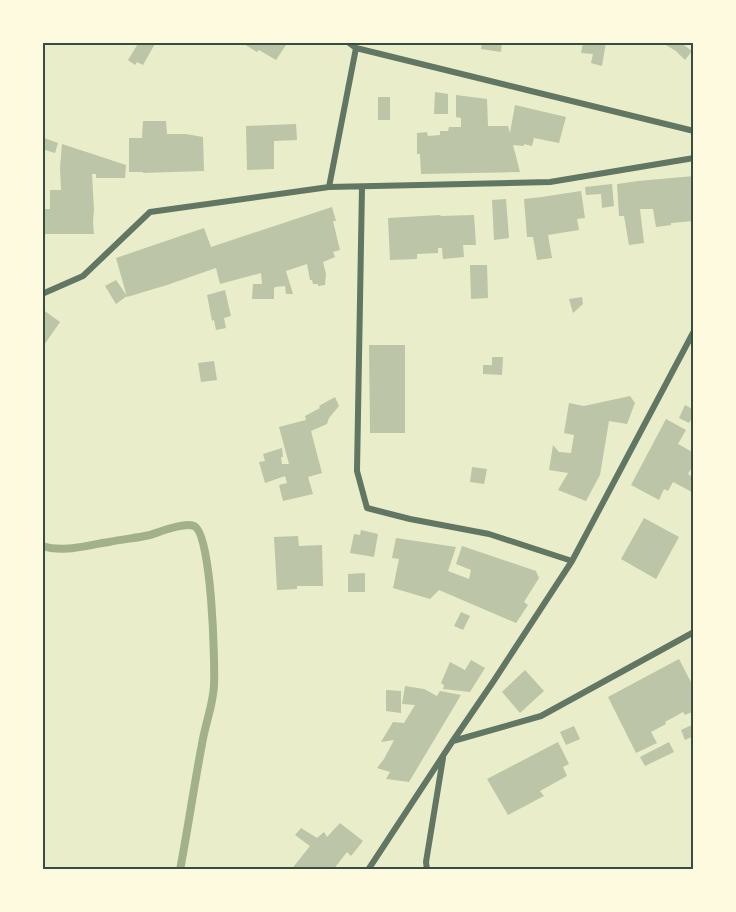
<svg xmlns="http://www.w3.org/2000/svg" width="736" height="912" font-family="Figtree,sans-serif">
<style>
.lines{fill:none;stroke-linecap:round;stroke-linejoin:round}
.stream{stroke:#a3b18a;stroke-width:8}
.building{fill:#bcc5a7}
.minor{stroke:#617663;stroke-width:6}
.neatline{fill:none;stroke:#344e41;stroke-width:2}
</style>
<rect width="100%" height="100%" fill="#e9edc9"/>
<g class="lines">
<path class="stream" d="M42,546c22,7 45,-1 67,-4 14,-3 28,-4 41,-7 10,-3 34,-13 44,-9 18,7 21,138 20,160 -1,19 -9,39 -12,58 -8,42 -14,84 -22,126"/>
</g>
<path class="building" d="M139,42h17l-13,23 -6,-3 -2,3 -7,-5z
M241,42h47l-12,18 -17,-10 -2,2z
M482,42h20l-1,10 -20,-3z
M583,42h23l-4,24 -11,-3 2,-9 -12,-1z
M661,42h21l-1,1 11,8 -7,9 -9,-9z
M435,92l13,2v20h-14z
M456,95l31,4 1,27h20l2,7 5,-28 51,12 -7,26 -25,-5 -2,8 -8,-2v2l-11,-1 7,27 -99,2 -1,-20h-3v-21l10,-1 1,4 12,-1v-4h8l1,-4h12v-9l-5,-1z
M378,97h12v23h-12z
M143,121h23l1,13h19l17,3 1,34 -61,2v-1h-14v-34h13z
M296,124l1,16 -23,1v28l-27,1 -1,-44z
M44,138l14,5 -3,10 -13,-4z
M62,144l64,21 -1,13h-29v-4h-4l2,36 -1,11 1,13h-52v-25h8v-19h11l-1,-22z
M694,176v45l-23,2v2l-15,2 -3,-18h-13l4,34 -15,2 -5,-29h-5l-2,-32 21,-3z
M612,184l2,22 -12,2 -1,-14 -15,1 -1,-8z
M581,191l4,27 -8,1 2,11 -31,5 4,23 -15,2 -4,-23h-6l-3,-38 18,-2z
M506,199l3,39 -15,2 -2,-40z
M332,207l4,14h-3l7,29 -7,2 2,5 -12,5 3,12 -1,11 -7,1v-2h-5l-1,-4h-2l-3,-16 -21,7 7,23h-7l-1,-8 -10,1 -1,2v10h-22l1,-15h9l-1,-11 -41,11 -4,-16 -49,17 -40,12 -11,-39 88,-30 7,19z
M440,215l1,1 33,-1 2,30h-13l1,12 -21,2 -1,-11h-4v5l-21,1v5l-27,1 -2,-42z
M470,265h17l1,33 -17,1z
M116,280l11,16 -11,8 -11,-18z
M225,290l6,26 -7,2 2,10 -10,2 -2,-10 -2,1 -5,-26z
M582,297l1,7 -10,9 -4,-14z
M42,309l18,13 -18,26z
M369,345h36v88h-35z
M492,357h11l-1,18 -19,-1v-9h9z
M214,361l3,19 -16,2 -3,-19z
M630,396l5,7 -8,21 -18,-3 -9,54 -14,26 -28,-11 10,-17 -19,-3 4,-25 6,7 12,1 3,-18 -10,-2 5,-30 15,3z
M335,397l4,9 -10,12 -2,6 -16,7 11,42 -14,4 5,17 -30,7 -4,-16 8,-2 -2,-7 -20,7 -6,-21 6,-1 -2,-7 19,-6 1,9h-2l1,7h7l-10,-37 27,-7 -1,-4 15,-8 -1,-2z
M685,405l9,5v4l-5,9 -10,-5z
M666,419l20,11 -8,14 16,9v11l-6,10 6,4v10l-2,4 -19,-10 -5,9 -4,-2 -5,11 -28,-15z
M472,467l15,2 -3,15 -14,-2z
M644,518l35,19 -23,42 -35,-20z
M361,530l17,4 -4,23 -24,-4 4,-19 6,1z
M298,536l1,10 23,-1 1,41h-26v3l-20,1 -3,-53z
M396,538l60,9 -8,24 21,8 2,-9 -15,-6 6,-18 74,25 3,7 -15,24 4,3 -12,18 -77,-33 -9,9 -37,-11 6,-29 -7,-1z
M365,573v19h-17v-18z
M461,612l9,4 -7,14 -9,-4z
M679,659l15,29v23l-9,4 -2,-3 -18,10 1,2 -15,8 6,11 -21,10 -28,-56z
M471,660l14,8 -15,24 -27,-3 1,-4 -3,-2 9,-21 15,8z
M525,670l19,21 -24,22 -18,-21z
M405,686l19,3 13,7 3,-5 21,4 -52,87 -23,-3 4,-7 -13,-4 7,-9 10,-19 -13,2 12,-20 11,1 11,-18 -13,-1z
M386,690l15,1v22l-15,-2z
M694,724v12l-9,4 -4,-10z
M574,726l6,13 -14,6 -6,-13z
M558,742l11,22 -6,3 4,9 -27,15 4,5 -36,19 -21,-36z
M669,742l5,10 -29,14 -5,-9z
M340,823l23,18 -12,15 -4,-4 -14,18h-42l19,-24 -15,-11 6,-7 16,10 7,-6 3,5z"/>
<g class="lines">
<path class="minor" d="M348,42l8,6 338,83
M329,187l27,-139
M362,187l-5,284 10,37 43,11 79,15 83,27
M42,294l41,-18 67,-64 179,-25 221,-5 144,-24
M453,741l88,-25 153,-84
M368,870l84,-128 41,-60 79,-121 122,-230
M427,870l-1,-8 17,-104"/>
</g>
<rect width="736" height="912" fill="none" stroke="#fefae0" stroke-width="87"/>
<rect x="44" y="44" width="648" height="824" class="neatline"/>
</svg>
